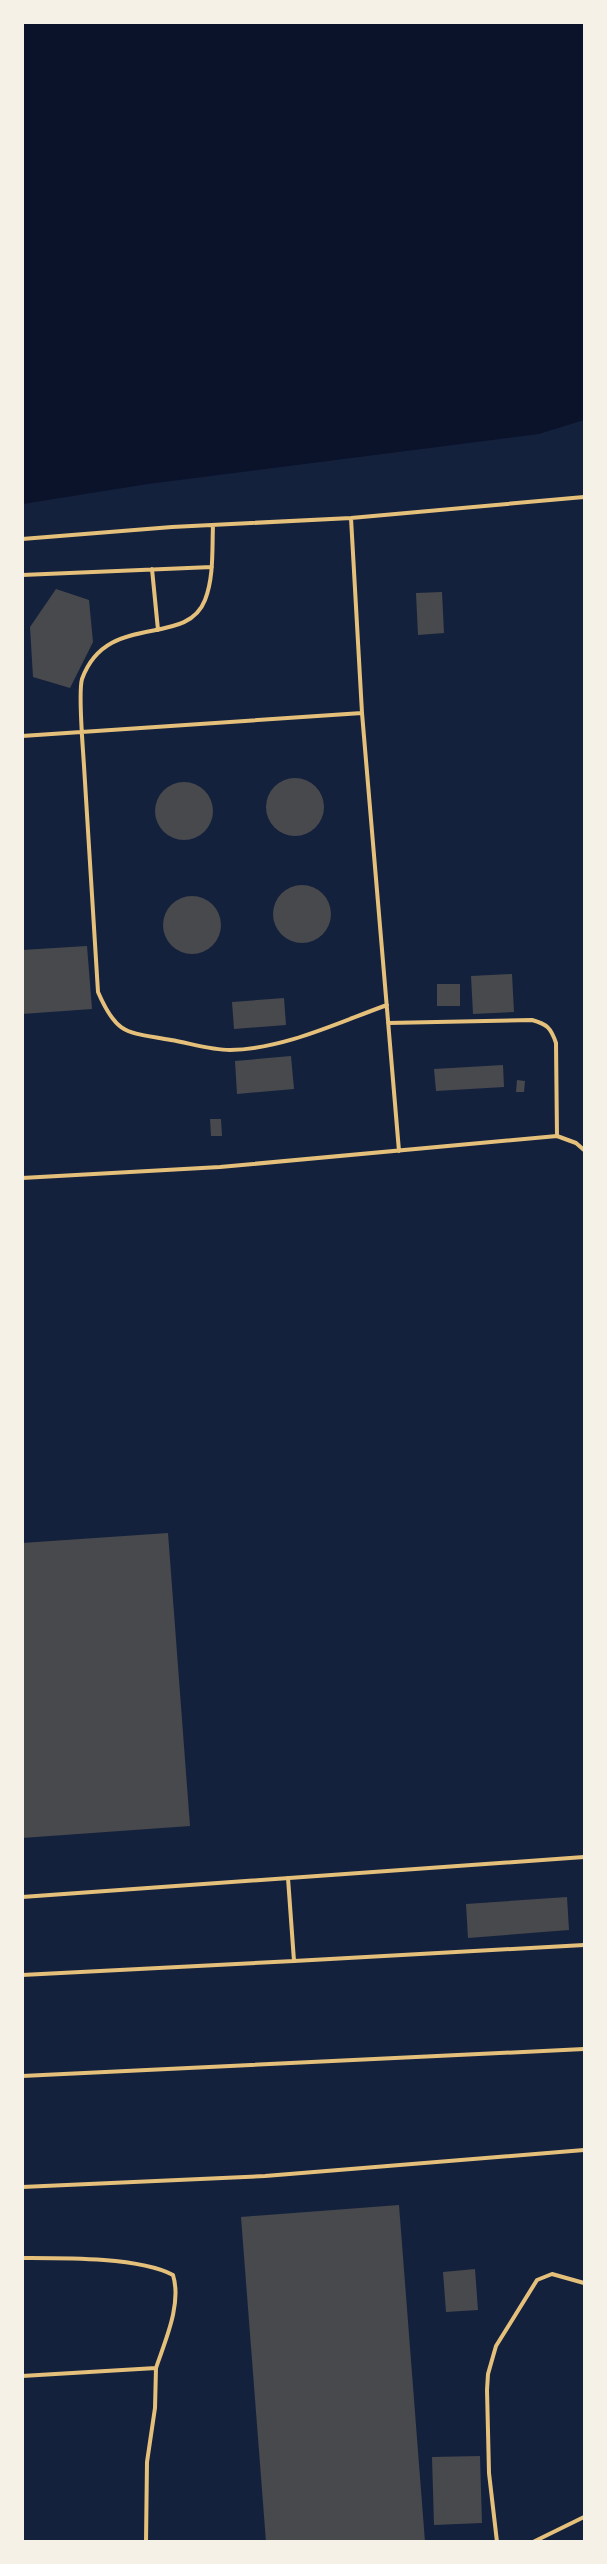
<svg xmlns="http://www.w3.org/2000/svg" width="607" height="2564" font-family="'Noto Sans',sans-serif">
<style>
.water{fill:#0b132b}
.building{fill:#48494c}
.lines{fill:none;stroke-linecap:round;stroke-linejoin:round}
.service{stroke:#e5c07b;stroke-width:4}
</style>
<rect width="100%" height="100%" fill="#14213d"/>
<path class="water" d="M23,22l561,1v397l-45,14 -391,50 -125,20z"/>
<path class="building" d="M56,589l33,11 4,42 -23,46 -37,-11 -3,-50z
M442,592l2,41 -26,2 -2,-42z
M266 807a29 29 0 1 1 58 0a29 29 0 1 1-58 0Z
M155 811a29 29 0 1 1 58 0a29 29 0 1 1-58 0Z
M273 914a29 29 0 1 1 58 0a29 29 0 1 1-58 0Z
M163 925a29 29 0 1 1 58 0a29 29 0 1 1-58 0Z
M87,946l5,63 -70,5v-64z
M512,974l2,38 -41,2 -2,-38z
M437,984h23v22h-23z
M284,998l2,27 -52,4 -2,-27z
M291,1056l3,33 -57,5 -2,-33z
M503,1065l1,22 -68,4 -2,-22z
M517,1080l8,1 -1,11h-8z
M210,1119h11l1,17h-11z
M168,1533l22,293 -168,12v-295z
M567,1897l2,33 -101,8 -2,-34z
M399,2205l26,337h-159l-25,-325z
M475,2269l3,41 -32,2 -3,-40z
M480,2456l2,67 -48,2 -2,-68z"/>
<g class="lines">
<path class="service" d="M351,518l11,195 37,438
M213,525c-1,24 1,52 -8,75 -19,49 -98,10 -123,79 -4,14 1,69 2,87 5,75 9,151 14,226 19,44 29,40 73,48 18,3 40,10 59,10 54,-1 107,-27 157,-45
M22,539l150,-12 179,-9 233,-21
M152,569l6,61
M22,575l190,-8
M22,736l340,-23
M388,1023l144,-3c15,4 19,8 24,23l1,93
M22,1178l198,-11 337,-31 19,7 8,7
M22,1897l562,-40
M294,1961l290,-16
M22,1975l272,-14 -6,-83
M22,2076l562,-27
M22,2187l243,-11 319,-26
M22,2258c40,0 117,-1 151,17 9,29 -8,66 -17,93l-134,8
M146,2542l1,-80 8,-54 1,-40
M497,2542l-8,-69 -2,-83 1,-16 8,-28 41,-66 15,-6 32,9
M533,2542l51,-25"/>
</g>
<rect width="607" height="2564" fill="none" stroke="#f6f1e7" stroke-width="48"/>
</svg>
